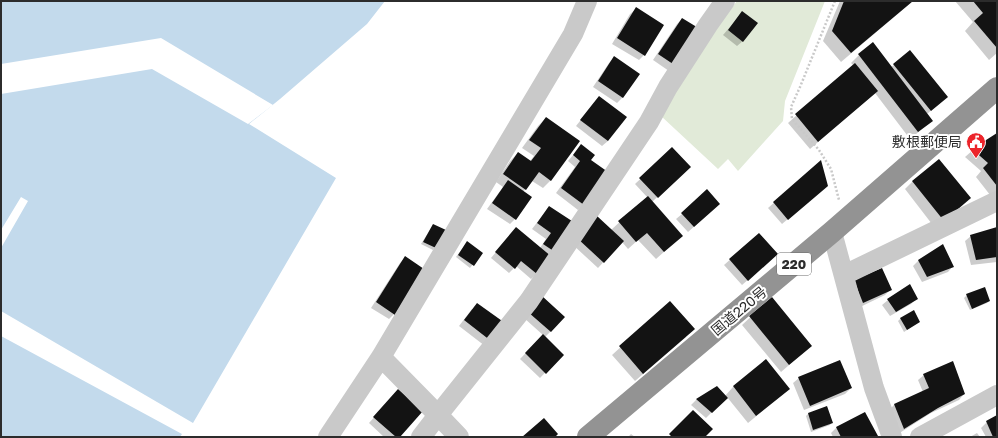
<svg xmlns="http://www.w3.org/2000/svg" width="998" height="438" font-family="'Golos Text','Noto Sans JP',sans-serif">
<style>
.green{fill:#e1ead8}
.water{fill:#c3daec}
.pier{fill:#fff}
.shadow{fill:#0003}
.building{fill:#131313}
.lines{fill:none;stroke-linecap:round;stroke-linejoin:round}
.path{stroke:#c9c9c9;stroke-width:2.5;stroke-dasharray:2 2;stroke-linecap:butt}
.street{stroke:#c9c9c9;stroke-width:20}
.highway{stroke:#939393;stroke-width:22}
.labels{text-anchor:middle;stroke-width:4;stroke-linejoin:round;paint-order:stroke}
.shield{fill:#fff;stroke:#6b6b6b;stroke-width:1}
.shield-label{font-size:13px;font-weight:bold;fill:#2c2c2c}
.poi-label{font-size:14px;fill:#2c2c2c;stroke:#fff;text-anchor:end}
.street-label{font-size:14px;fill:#2c2c2c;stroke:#fff}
</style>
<rect width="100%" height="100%" fill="#fff"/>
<path class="green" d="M737,1h88l-40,100 -2,20 -45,50 -10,-12 -10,10 -57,-53 43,-73z"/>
<path class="water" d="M1,1h384l-18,23 -87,75 -31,25 87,54 -143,245 -192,-112z
M1,336l181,98 -2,3h-179z"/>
<path class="pier" d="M161,38l112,67 -25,19 -96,-55 -151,25v-30z
M21,197l7,4 -27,47v-18z"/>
<path class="shadow" d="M840,1h73l-72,61 -18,-21z
M955,1h42v52l-8,7 -24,-29 8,-9z
M636,9l8,46 -5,5 -27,-16 18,-30z
M742,13l1,28 -6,5 -14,-11z
M682,19l16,11 -29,41 -16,-11 24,-36z
M859,55l32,12 3,-2 47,37 -14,12 5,7 -22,18 -35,-46 -65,56 -22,-26 65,-58 -2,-2z
M614,58l24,16 -16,24 -5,5 -24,-16 16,-24z
M599,97l9,44 -6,5 -26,-20z
M546,118l5,62 -8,8 -11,-7 -9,11 -8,27 -5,5 -23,-15 16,-22 -7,-5 14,-21 8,-8 12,8 4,-5 -12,-8 16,-22z
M997,134v64l-3,2 -18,-23 5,-6 -16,-14 8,-7z
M581,146l9,14 -7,44 -5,6 -22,-17 19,-26 -7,-6z
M672,149l12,23 -32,30 22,41 -18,16 -18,-19 -10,9 -6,-7 -24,26 -26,-24 39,-14 36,-33 -12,-13z
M820,162l1,29 -39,33 -14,-16z
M913,181l57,17 -35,30 -30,-39z
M549,207l24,16 -36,51 -6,5 -15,-13 -7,7 -18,-15 20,-24 29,14 6,-9 -14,-10z
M714,209l-26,23 -12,-13 6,-5z
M433,225l11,6 -11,19 -12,-6z
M997,228v34l-26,3 -6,-24 6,-5z
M759,234l13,25 -30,26 -18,-20z
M465,245l17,8 -12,15 -14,-11z
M405,258l-11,56 -5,5 -18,-11 29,-45z
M919,260l34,6 -5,6 -26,10 -9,-16z
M849,286l41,4 -5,5 -27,13z
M967,295l22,6 -2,2 -17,7 -6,-12z
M771,298l32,55 -22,19 -39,-47z
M916,299l-5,5 -21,12 -8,-11 6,-5z
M670,302l16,35 -51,44 -23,-26z
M537,303l14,28 -7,7 18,17 -22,23 -20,-19 23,-24 -19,-17z
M472,309l31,15 -18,22 -26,-20z
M901,318l18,4 -15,10 -6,-11z
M766,361l23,28 -41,34 -21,-26 -21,21 -15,-13 5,-5 21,-13 8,9 8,-9z
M924,375l40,19 -5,6 -28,13 -33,21 -9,-24 5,-5 29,-13 -5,-12z
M799,378l52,10 -6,6 -41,16 -11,-27z
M393,396l5,41h-14l-15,-14z
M827,407l5,15 -2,3 -19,7 -5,-16 2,-2z
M865,413l11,24h-43l-2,-4 6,-6z
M997,416v21h-11l-5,-9 6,-6z
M977,433l3,4h-10z
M631,434l4,3h-7z"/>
<path class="building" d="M844,1h69l-62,52 -19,-22z
M973,1h24v47l-23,-27 9,-8z
M636,7l28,18 -19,31 -28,-18z
M742,11l16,12 -15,19 -15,-12z
M682,18l18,11 -24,37 -18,-12z
M873,42l60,79 -15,11 -60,-78z
M910,50l38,47 -17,14 -38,-47z
M614,56l26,18 -17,24 -25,-17z
M855,63l23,28 -60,51 -23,-28z
M599,96l28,21 -19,24 -28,-21z
M546,117l34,24 -29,40 -12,-9 -13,18 -23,-16 15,-22 13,9 10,-13 -12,-8z
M997,133v53l-14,-18 5,-5 -16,-14z
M581,144l14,11 -4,5 17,12 -24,33 -23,-17 19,-27 -7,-6z
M672,147l19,20 -33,31 -19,-20z
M939,159l32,39 -27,23 -32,-40z
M821,160l7,26 -40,34 -15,-18z
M508,180l24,17 -16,23 -24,-17z
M707,189l13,15 -26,23 -13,-14z
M648,196l35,40 -19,16 -17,-19 -11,9 -18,-21z
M549,206l26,17 -20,29 -12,-8 8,-11 -14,-10z
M597,216l27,25 -20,22 -27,-25z
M433,224l13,6 -10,18 -13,-6z
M516,227l36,30 -15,17 -16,-13 -6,8 -20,-17z
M997,227v30l-21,3 -6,-25z
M759,233l19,21 -30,27 -19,-22z
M467,241l16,12 -9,13 -16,-11z
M943,244l11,23 -27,10 -9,-17z
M405,256l19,13 -29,46 -19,-13z
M882,268l10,22 -29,13 -9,-23z
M910,284l8,15 -22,13 -9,-13z
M985,287l5,14 -18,8 -6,-15z
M542,296l23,21 -14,15 -23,-20z
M772,297l40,49 -23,19 -40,-49z
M670,301l25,28 -52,45 -24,-28z
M477,303l28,20 -14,18 -27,-21z
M914,310l6,12 -13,8 -7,-12z
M543,334l21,21 -18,19 -21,-21z
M766,359l24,30 -34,27 -23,-30z
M840,360l12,28 -42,18 -12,-29z
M953,361l12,33 -27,14 -34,21 -10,-25 35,-16 -6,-14z
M717,386l11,12 -16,15 -16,-14z
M398,389l25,22 -23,26h-4l-23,-20z
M827,406l6,17 -20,7 -5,-17z
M693,410l20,19 -8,8h-33l-3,-3z
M865,412l13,24 -37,1 -5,-10z
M997,415v22h-4l-7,-16z
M544,418l14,16 -3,3h-33z"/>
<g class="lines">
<path class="path" d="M835,1l-35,86 -9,20 1,12 27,31 12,19 8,31"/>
<path class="street" d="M832,232l42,156 18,49
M844,275l153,-74
M381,357l57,58 -17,22
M328,437l53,-80 192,-323 14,-33
M459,437l-21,-22 91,-114 120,-179 19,-35 40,-62 17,-24
M920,437l77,-42"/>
<path class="highway" d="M588,437l244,-205 165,-144"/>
</g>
<defs>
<g id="civic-pin" transform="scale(1)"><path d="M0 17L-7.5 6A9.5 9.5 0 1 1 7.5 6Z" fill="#ec242a" stroke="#fff"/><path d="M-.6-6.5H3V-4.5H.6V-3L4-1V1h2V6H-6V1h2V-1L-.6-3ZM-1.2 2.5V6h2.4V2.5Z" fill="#fff"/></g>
</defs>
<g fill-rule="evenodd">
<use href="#civic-pin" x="976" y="142"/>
</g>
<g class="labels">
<rect class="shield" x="777" y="253" width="34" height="22" rx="3"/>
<g class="shield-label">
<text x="794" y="269">220</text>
</g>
<g class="poi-label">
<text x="962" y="147">敷根郵便局</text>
</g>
<g class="street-label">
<text transform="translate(739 311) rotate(-40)" y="5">国道220号</text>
</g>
</g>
<rect width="998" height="438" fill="none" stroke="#2c2c2c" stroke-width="4"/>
</svg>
